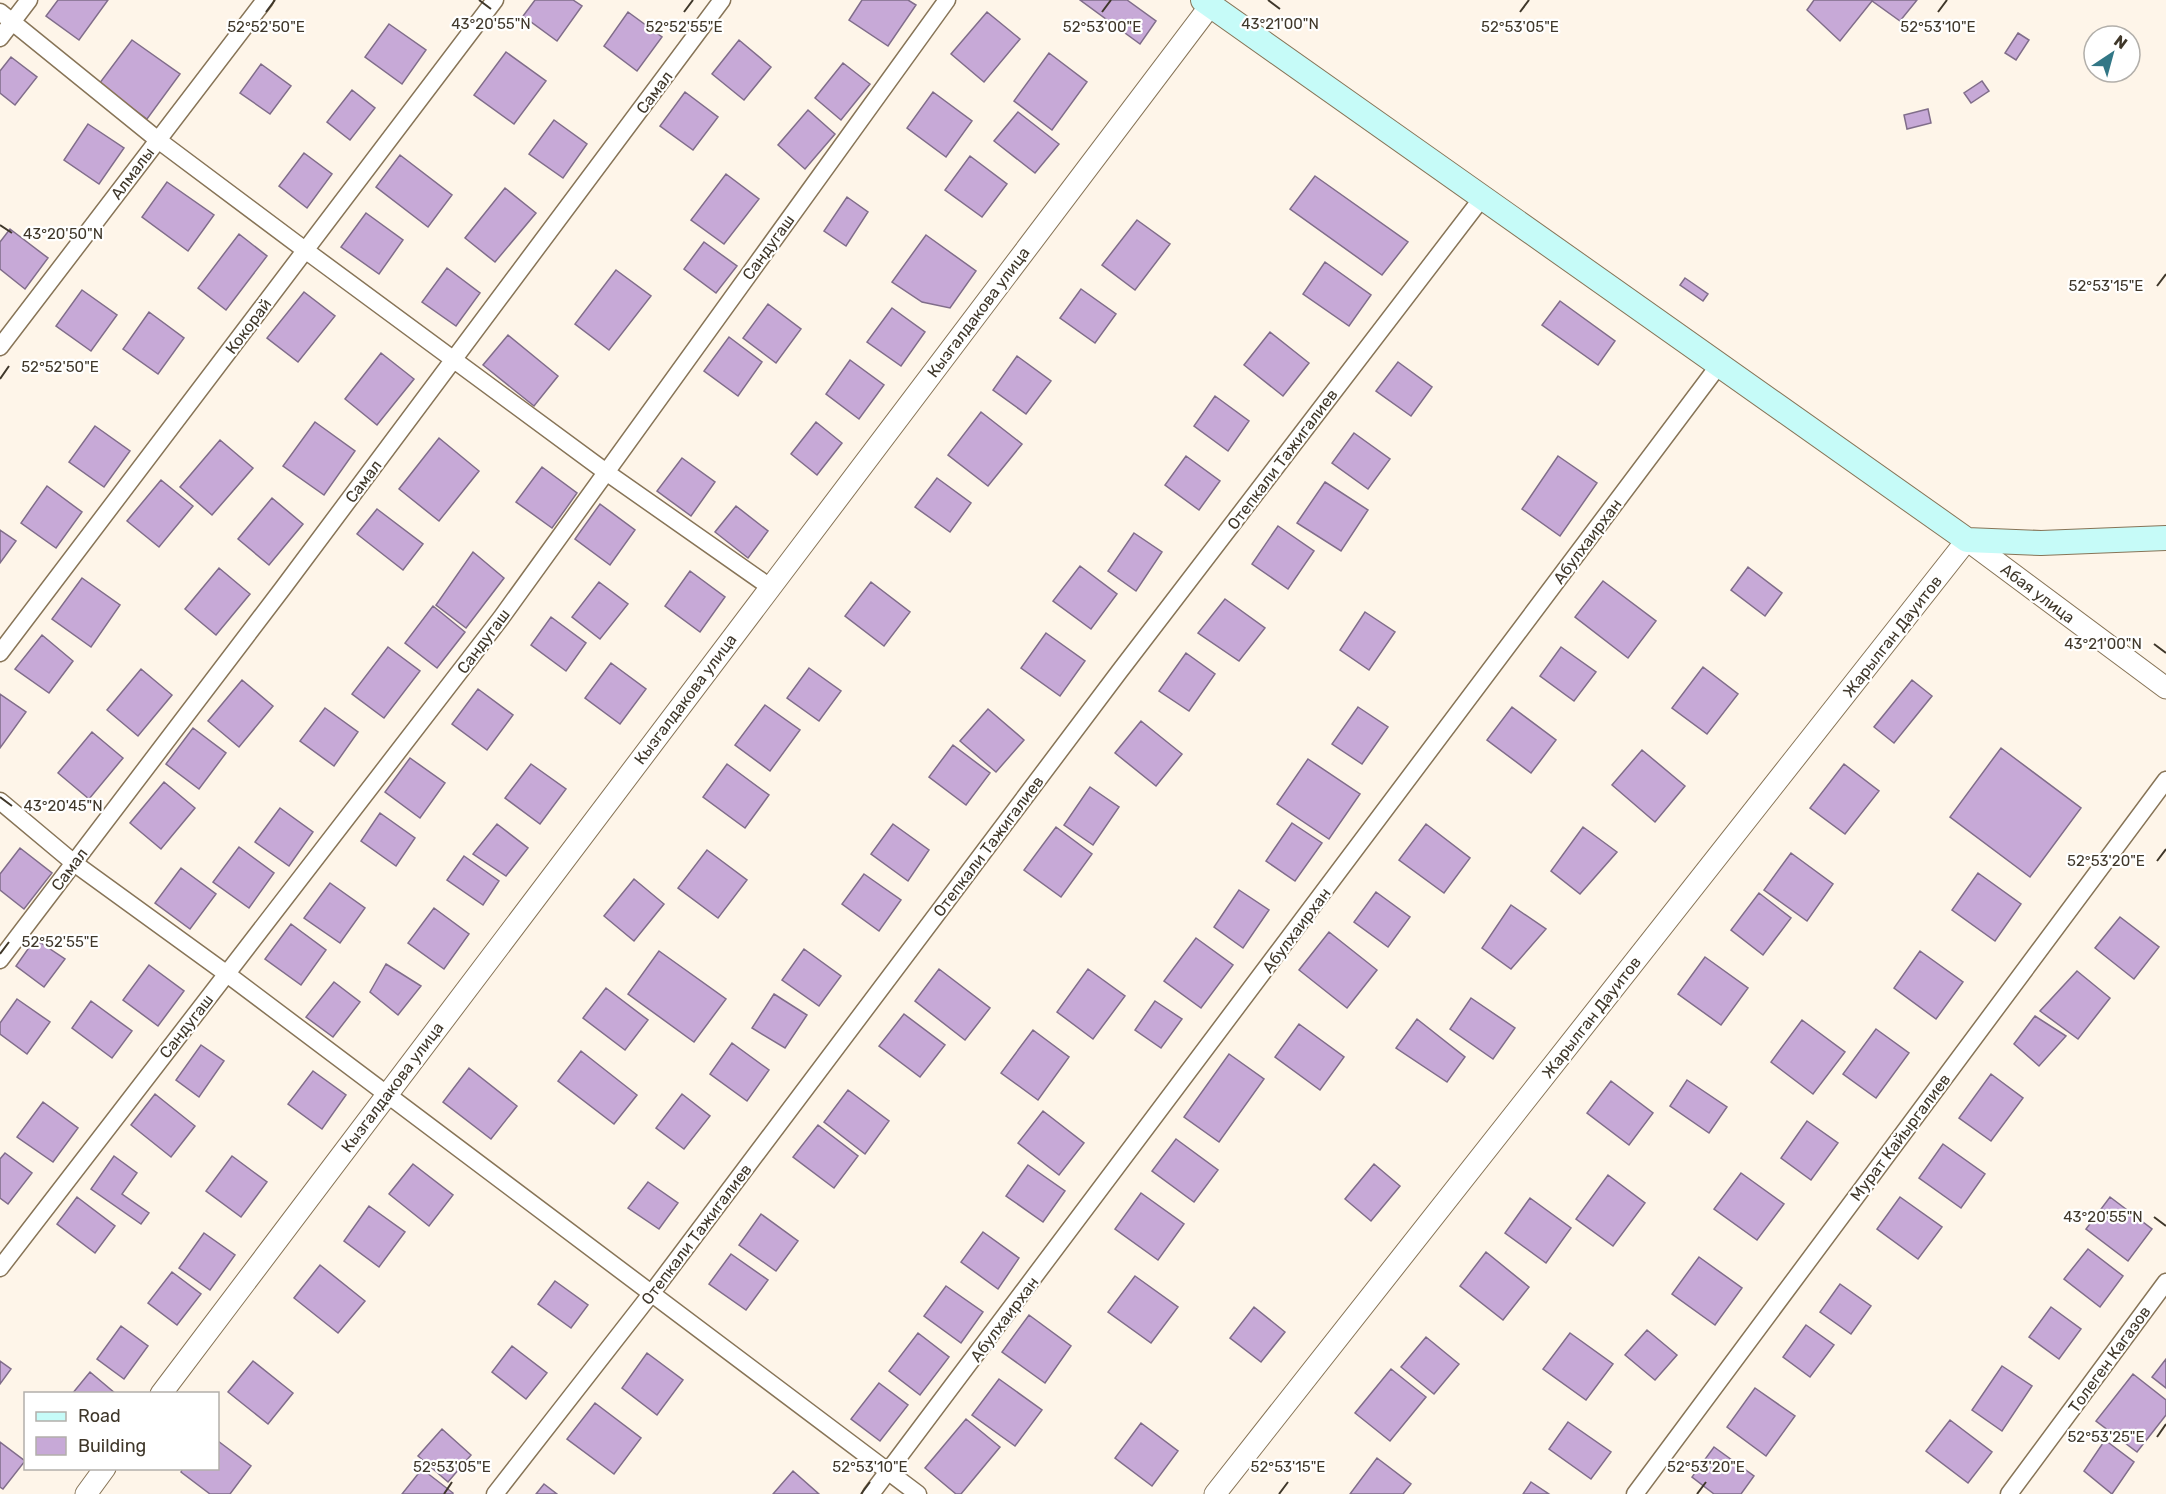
<svg xmlns="http://www.w3.org/2000/svg" width="2166" height="1494" font-family="Rubik,sans-serif">
<style>
.building{fill:#c7a9d7;stroke:#806d8a;stroke-width:1.5}
.lines{fill:none;stroke-linecap:round;stroke-linejoin:round}
.minor-casing{stroke:#877457;stroke-width:19}
.tertiary-casing{stroke:#877457;stroke-width:23}
.secondary-casing{stroke:#877457;stroke-width:26}
.minor{stroke:#fff;stroke-width:16}
.tertiary{stroke:#fff;stroke-width:21}
.secondary{stroke:#c6fbf8;stroke-width:24}
.ticks{fill:none;stroke:#3f372a;stroke-width:2}
.labels{text-anchor:middle;stroke-width:4.5;stroke-linejoin:round;paint-order:stroke}
.street-label{font-size:16px;fill:#3f372a;stroke:#fff}
.ticks-label{font-size:15px;text-anchor:middle;fill:#3f372a;stroke:#fff;stroke-width:4.5;stroke-linejoin:round;paint-order:stroke}
</style>
<rect width="100%" height="100%" fill="#fef5e9"/>
<path class="building" d="M58,0h50l-29,40 -33,-24z
M535,0h38l9,6 -25,35 -34,-25z
M862,0h46l8,5 -28,41 -39,-26z
M1080,0h47l29,21 -16,23z
M1814,0h103l-17,21 -28,-20 -32,40 -33,-31z
M628,12l34,25 -25,34 -33,-25z
M987,12l33,27 -36,43 -33,-28z
M389,24l37,26 -24,34 -37,-27z
M2018,33l11,7 -13,20 -11,-7z
M132,40l48,34 -33,45 -48,-35z
M739,40l32,27 -27,33 -32,-26z
M506,52l40,29 -32,43 -40,-29z
M1049,53l38,29 -35,48 -38,-29z
M11,57l26,20 -22,28 -15,-12v-22z
M843,63l27,21 -29,36 -26,-22z
M261,64l30,22 -21,28 -30,-21z
M1982,81l7,10 -18,12 -7,-10z
M352,90l23,18 -25,32 -23,-18z
M685,92l33,25 -25,33 -33,-24z
M933,92l39,29 -26,36 -39,-29z
M1928,109l3,14 -24,6 -3,-14z
M808,110l27,24 -30,35 -27,-24z
M1018,112l41,32 -24,29 -41,-32z
M554,120l33,24 -24,34 -34,-24z
M88,124l36,24 -25,36 -35,-24z
M304,153l28,21 -25,34 -28,-22z
M400,155l52,40 -24,32 -52,-40z
M970,156l37,28 -25,33 -37,-27z
M726,174l33,25 -35,45 -33,-24z
M1315,176l93,66 -26,33 -92,-66z
M167,182l47,33 -26,36 -46,-34z
M505,188l31,25 -41,49 -30,-24z
M847,197l21,15 -22,34 -22,-15z
M366,213l37,27 -24,34 -38,-27z
M1137,220l33,24 -35,46 -33,-25z
M10,229l38,29 -23,31 -25,-20v-27z
M239,234l28,22 -41,54 -28,-22z
M926,235l50,36 -26,37 -28,-6 -30,-20z
M704,242l33,24 -21,27 -32,-24z
M1325,262l46,33 -22,31 -46,-32z
M447,268l33,25 -24,33 -34,-24z
M616,270l35,26 -42,54 -34,-26z
M1685,278l23,16 -5,7 -23,-16z
M1081,289l35,25 -21,29 -35,-25z
M82,290l35,25 -26,36 -35,-25z
M304,292l31,24 -37,46 -31,-24z
M1560,301l55,40 -17,24 -56,-40z
M768,304l33,25 -25,34 -33,-25z
M892,308l33,24 -24,34 -34,-24z
M149,312l35,26 -26,36 -35,-25z
M1270,332l39,31 -26,33 -39,-31z
M508,335l50,41 -24,30 -51,-41z
M729,337l33,25 -24,34 -34,-25z
M381,353l33,26 -37,46 -32,-26z
M1017,356l34,25 -25,33 -33,-24z
M850,360l34,25 -25,34 -33,-25z
M1398,362l34,25 -21,29 -35,-25z
M1215,396l34,25 -21,30 -34,-25z
M981,412l41,32 -34,42 -40,-31z
M315,422l40,29 -31,44 -41,-29z
M816,422l26,21 -25,32 -26,-21z
M95,426l35,25 -26,36 -35,-25z
M1354,433l36,26 -22,30 -36,-26z
M439,438l40,33 -40,50 -40,-32z
M220,440l33,28 -41,47 -32,-28z
M1186,456l34,25 -21,29 -34,-25z
M1558,456l39,27 -37,53 -38,-27z
M682,458l33,24 -24,34 -34,-25z
M542,467l35,26 -25,35 -36,-26z
M937,478l34,25 -21,29 -35,-25z
M161,480l32,26 -34,41 -32,-26z
M1325,482l43,28 -27,41 -44,-28z
M47,486l35,26 -26,36 -35,-25z
M272,498l31,26 -34,41 -31,-26z
M600,504l35,26 -25,35 -35,-26z
M736,506l32,25 -20,27 -33,-26z
M377,509l46,35 -20,26 -46,-36z
M1278,526l36,25 -26,38 -36,-25z
M0,530l16,11 -16,22z
M1134,533l28,19 -26,39 -28,-20z
M473,552l31,26 -38,50 -30,-23z
M1080,566l37,28 -26,35 -38,-28z
M1748,567l34,26 -17,23 -34,-26z
M219,568l31,26 -34,41 -31,-26z
M690,571l35,26 -25,35 -35,-26z
M82,578l38,27 -29,42 -39,-28z
M1603,581l53,40 -28,37 -53,-41z
M599,582l29,22 -28,35 -28,-22z
M871,582l39,30 -26,34 -39,-30z
M1225,599l40,29 -26,33 -41,-28z
M433,606l32,26 -28,36 -32,-25z
M1365,612l30,20 -26,38 -29,-20z
M551,617l35,26 -20,28 -35,-26z
M1046,633l39,28 -25,35 -39,-28z
M42,635l31,26 -24,32 -34,-24z
M388,647l32,24 -36,47 -32,-24z
M1561,647l35,25 -22,29 -34,-25z
M1186,653l29,21 -26,37 -30,-20z
M611,663l35,26 -26,35 -35,-26z
M1703,667l35,27 -31,40 -35,-26z
M809,668l32,23 -22,30 -32,-23z
M141,669l31,26 -34,41 -31,-26z
M242,680l31,26 -34,41 -31,-26z
M1912,680l20,16 -38,47 -20,-16z
M478,689l35,26 -26,35 -35,-26z
M0,694l26,18 -26,36z
M765,705l35,25 -30,41 -35,-26z
M1358,707l30,20 -26,37 -30,-20z
M1512,707l44,33 -25,33 -44,-33z
M325,708l33,24 -24,34 -34,-25z
M988,709l36,31 -28,32 -36,-31z
M1141,721l41,33 -26,32 -41,-33z
M193,728l33,25 -27,36 -33,-25z
M92,732l31,26 -34,41 -31,-26z
M953,745l37,28 -24,32 -37,-28z
M2001,748l80,60 -51,69 -80,-60z
M1642,750l43,36 -30,36 -43,-37z
M410,758l35,25 -25,35 -35,-26z
M1308,759l52,35 -31,45 -52,-35z
M531,764l35,25 -26,35 -35,-26z
M727,764l42,31 -24,33 -42,-31z
M1844,764l35,27 -34,43 -35,-26z
M164,782l31,26 -34,41 -31,-26z
M1090,787l29,20 -26,38 -29,-20z
M280,808l33,24 -24,34 -34,-24z
M380,813l35,25 -19,28 -35,-25z
M1292,823l30,20 -27,38 -29,-20z
M497,824l31,24 -22,28 -33,-22z
M893,824l36,26 -21,31 -37,-27z
M1426,824l44,34 -26,35 -45,-33z
M1056,827l36,27 -31,43 -37,-27z
M1583,827l34,25 -37,42 -29,-23z
M239,847l35,26 -25,35 -36,-26z
M20,848l32,25 -28,36 -24,-19v-16z
M707,850l40,30 -29,38 -40,-30z
M1791,853l42,31 -26,37 -43,-31z
M464,856l35,25 -16,24 -36,-25z
M181,868l35,26 -26,35 -35,-26z
M1978,873l43,31 -26,37 -43,-31z
M864,874l37,26 -22,31 -37,-27z
M634,879l30,25 -30,37 -30,-25z
M330,883l35,25 -25,35 -36,-25z
M1239,890l30,20 -26,38 -29,-21z
M1376,892l34,25 -22,30 -34,-25z
M1759,893l32,25 -28,37 -32,-25z
M1511,905l35,24 -35,40 -29,-21z
M434,908l35,26 -25,35 -36,-26z
M2120,917l39,30 -25,32 -39,-31z
M291,924l35,26 -25,35 -36,-26z
M1329,932l48,38 -30,38 -48,-38z
M1196,938l37,27 -32,43 -37,-27z
M35,939l30,20 -21,28 -28,-21z
M804,949l37,27 -22,30 -37,-26z
M659,951l67,48 -32,43 -66,-48z
M1920,951l43,31 -27,37 -42,-31z
M1705,957l43,31 -27,37 -43,-31z
M386,964l35,22 -23,29 -28,-23z
M149,965l35,26 -26,35 -35,-26z
M939,969l51,39 -25,32 -50,-39z
M1088,969l37,27 -32,43 -36,-27z
M2077,971l33,27 -32,41 -38,-28z
M334,982l26,20 -27,35 -27,-20z
M606,988l42,32 -23,30 -42,-32z
M774,994l33,21 -22,33 -33,-20z
M1471,998l44,30 -22,31 -43,-30z
M17,999l33,23 -23,32 -27,-20v-11z
M91,1001l41,30 -20,27 -40,-30z
M1155,1001l27,18 -21,29 -26,-18z
M904,1014l41,31 -25,32 -41,-31z
M2035,1016l31,20 -27,30 -25,-22z
M1417,1019l48,38 -18,25 -51,-34z
M1802,1020l43,32 -32,42 -42,-32z
M1299,1024l45,33 -24,33 -45,-33z
M1876,1029l33,24 -33,45 -33,-24z
M1033,1030l36,27 -31,43 -37,-27z
M732,1043l37,27 -22,31 -37,-27z
M201,1045l23,16 -25,36 -23,-17z
M581,1051l56,44 -23,29 -56,-43z
M1229,1054l35,25 -45,63 -35,-25z
M469,1068l48,38 -26,33 -48,-37z
M313,1071l33,24 -24,34 -34,-25z
M1991,1074l32,24 -32,43 -32,-23z
M1687,1080l40,27 -18,26 -39,-27z
M1611,1081l42,32 -24,32 -42,-32z
M848,1090l41,31 -24,33 -41,-32z
M155,1094l40,32 -24,31 -40,-32z
M682,1094l28,22 -26,33 -28,-21z
M43,1102l35,26 -25,34 -36,-25z
M1043,1111l41,32 -25,32 -41,-32z
M1807,1121l31,22 -27,37 -30,-22z
M818,1125l40,31 -24,32 -41,-31z
M1176,1139l42,31 -24,32 -42,-31z
M1943,1144l42,30 -24,34 -42,-30z
M5,1153l27,20 -24,31 -8,-6v-39z
M114,1156l23,17 -15,21 27,19 -8,11 -50,-35z
M232,1156l35,26 -26,35 -35,-26z
M413,1164l40,31 -24,31 -40,-32z
M1374,1164l26,22 -29,35 -26,-22z
M1028,1165l37,26 -22,31 -37,-26z
M1741,1173l43,31 -27,36 -43,-31z
M1608,1175l37,28 -32,43 -37,-27z
M648,1182l30,21 -19,26 -31,-21z
M1141,1193l43,31 -26,36 -43,-31z
M77,1197l38,29 -20,27 -38,-29z
M1900,1197l42,30 -24,32 -41,-30z
M2110,1197l42,32 -24,32 -42,-32z
M1530,1198l41,30 -25,35 -41,-30z
M369,1206l36,26 -26,35 -35,-26z
M761,1214l37,27 -22,30 -37,-26z
M983,1232l36,26 -21,31 -37,-27z
M204,1233l31,22 -25,35 -31,-22z
M2088,1249l35,27 -23,31 -36,-28z
M1486,1252l43,35 -26,33 -43,-34z
M731,1254l37,26 -22,30 -37,-26z
M1699,1257l43,31 -27,37 -43,-31z
M320,1265l45,36 -27,32 -44,-35z
M172,1272l29,22 -24,31 -29,-22z
M1135,1276l43,31 -27,36 -43,-31z
M555,1281l33,24 -17,23 -33,-24z
M1840,1284l31,22 -20,28 -31,-22z
M946,1286l37,26 -22,31 -37,-27z
M1254,1307l31,25 -24,30 -31,-24z
M2051,1307l30,22 -22,30 -30,-22z
M1029,1315l42,31 -26,37 -43,-31z
M1806,1325l28,20 -24,32 -27,-20z
M121,1326l27,20 -24,33 -27,-20z
M1647,1330l30,25 -22,25 -30,-25z
M918,1333l31,24 -29,38 -31,-24z
M1570,1333l43,31 -27,36 -43,-31z
M1426,1337l33,27 -25,30 -33,-27z
M512,1346l35,27 -21,26 -34,-27z
M647,1353l36,27 -26,35 -35,-27z
M2166,1359v29l-14,-11z
M0,1361l11,8 -11,15z
M253,1361l40,32 -25,31 -40,-32z
M2002,1366l30,20 -30,45 -30,-21z
M1391,1369l35,28 -36,44 -35,-28z
M90,1372l26,22h-44z
M2133,1374l33,26v15l-29,37 -41,-31z
M999,1379l43,31 -27,36 -43,-31z
M879,1383l29,22 -28,36 -29,-22z
M1755,1388l40,28 -29,40 -39,-29z
M595,1403l46,35 -27,36 -47,-35z
M966,1419l34,28 -39,47h-5l-31,-26z
M1950,1420l42,32 -24,31 -42,-32z
M1568,1422l43,30 -20,27 -42,-30z
M1141,1423l37,28 -26,35 -37,-28z
M442,1429l29,26 -23,27 -30,-26z
M2105,1440l29,22 -22,32 -28,-23z
M218,1441l33,25 -21,28h-20l-29,-22 2,-4h35z
M0,1442l25,19 -22,28 -3,-2z
M1714,1447l40,29 -13,18h-27l-22,-17z
M1377,1458l34,26 -8,10h-53z
M422,1469l31,24v1h-51z
M793,1471l26,23h-46z
M1531,1482l18,12h-26z
M544,1484l13,10h-21z"/>
<g class="lines">
<g class="minor-casing">
<path id="minor" d="M0,12l158,128 147,110 301,222 164,115
M0,38l29,-38
M0,347l265,-347
M0,653l495,-653
M0,801l74,62 153,111 691,520
M0,960l283,-372 439,-588
M0,1268l501,-650 446,-618
M495,1494l156,-200 468,-622 363,-474
M871,1494l848,-1129
M1635,1494l531,-714
M2009,1494l157,-212"/>
</g>
<g class="tertiary-casing">
<path id="tertiary" d="M161,1394l1049,-1388
M86,1494l19,-26
M1215,1494l752,-954 199,148"/>
</g>
<g class="secondary-casing">
<path id="secondary" d="M1203,0l764,540 74,3 125,-5"/>
</g>
<use href="#minor" class="minor"/>
<use href="#tertiary" class="tertiary"/>
<use href="#secondary" class="secondary"/>
</g>
<path class="ticks" d="M479,0l12,9M1268,0l12,9M266,12l9,-12M684,12l9,-12M1102,12l9,-12M1520,12l9,-12M1938,12l9,-12M0,225l12,8M2157,286l9,-12M0,379l9,-13M2154,644l12,9M0,797l12,9M2157,861l9,-12M0,954l9,-12M2154,1217l12,9M2157,1437l9,-13M444,1494l8,-12M861,1494l9,-12M1279,1494l9,-12M1697,1494l9,-12"/>
<g class="labels">
<g class="street-label">
<text transform="translate(654 92) rotate(-53)" y="6">Самал</text>
<text transform="translate(132 173) rotate(-53)" y="6">Алмалы</text>
<text transform="translate(768 247) rotate(-54)" y="6">Сандугаш</text>
<text transform="translate(978 312) rotate(-53)" y="6">Кызгалдакова улица</text>
<text transform="translate(248 326) rotate(-53)" y="6">Кокорай</text>
<text transform="translate(1282 459) rotate(-53)" y="6">Отепкали Тажигалиев</text>
<text transform="translate(363 481) rotate(-53)" y="6">Самал</text>
<text transform="translate(1587 541) rotate(-53)" y="6">Абулхаирхан</text>
<text transform="translate(2038 593) rotate(37)" y="6">Абая улица</text>
<text transform="translate(1892 636) rotate(-52)" y="6">Жарылган Дауитов</text>
<text transform="translate(483 641) rotate(-53)" y="6">Сандугаш</text>
<text transform="translate(685 699) rotate(-53)" y="6">Кызгалдакова улица</text>
<text transform="translate(988 846) rotate(-53)" y="6">Отепкали Тажигалиев</text>
<text transform="translate(69 869) rotate(-53)" y="6">Самал</text>
<text transform="translate(1296 930) rotate(-53)" y="6">Абулхаирхан</text>
<text transform="translate(1591 1017) rotate(-52)" y="6">Жарылган Дауитов</text>
<text transform="translate(186 1026) rotate(-52)" y="6">Сандугаш</text>
<text transform="translate(392 1087) rotate(-53)" y="6">Кызгалдакова улица</text>
<text transform="translate(1900 1137) rotate(-53)" y="6">Мурат Кайыргалиев</text>
<text transform="translate(696 1234) rotate(-53)" y="6">Отепкали Тажигалиев</text>
<text transform="translate(1004 1319) rotate(-53)" y="6">Абулхаирхан</text>
<text transform="translate(2109 1359) rotate(-54)" y="6">Толеген Кагазов</text>
</g>
</g>
<g class="ticks-label">
<text x="491" y="29">43°20'55"N</text>
<text x="1280" y="29">43°21'00"N</text>
<text x="266" y="32">52°52'50"E</text>
<text x="684" y="32">52°52'55"E</text>
<text x="1102" y="32">52°53'00"E</text>
<text x="1520" y="32">52°53'05"E</text>
<text x="1938" y="32">52°53'10"E</text>
<text x="63" y="239">43°20'50"N</text>
<text x="2106" y="291">52°53'15"E</text>
<text x="60" y="372">52°52'50"E</text>
<text x="2103" y="649">43°21'00"N</text>
<text x="63" y="811">43°20'45"N</text>
<text x="2106" y="866">52°53'20"E</text>
<text x="60" y="947">52°52'55"E</text>
<text x="2103" y="1222">43°20'55"N</text>
<text x="2106" y="1442">52°53'25"E</text>
<text x="452" y="1472">52°53'05"E</text>
<text x="870" y="1472">52°53'10"E</text>
<text x="1288" y="1472">52°53'15"E</text>
<text x="1706" y="1472">52°53'20"E</text>
</g>
<rect x="24" y="1392" width="195" height="78" fill="#ffffff" stroke="#b2afaa" stroke-width="1.5"/>
<rect x="36" y="1412" width="30" height="9" fill="#c6fbf8" stroke="#b2afaa" stroke-width="1.5"/>
<text x="78" y="1422" font-size="18" fill="#3f372a">Road</text>
<rect x="36" y="1437" width="30" height="18" fill="#c7a9d7" stroke="#b2afaa" stroke-width="1.5"/>
<text x="78" y="1452" font-size="18" fill="#3f372a">Building</text>
<g transform="translate(2112 54) rotate(36)"><circle r="28" fill="#ffffff" stroke="#b2afaa" stroke-width="1.5"/>
<path d="M0-4.5L10 22L0 15L-10 22Z" fill="#327786"/>
<text y="-9" font-size="16" font-weight="bold" text-anchor="middle" fill="#3f372a">N</text>
</g>
</svg>
